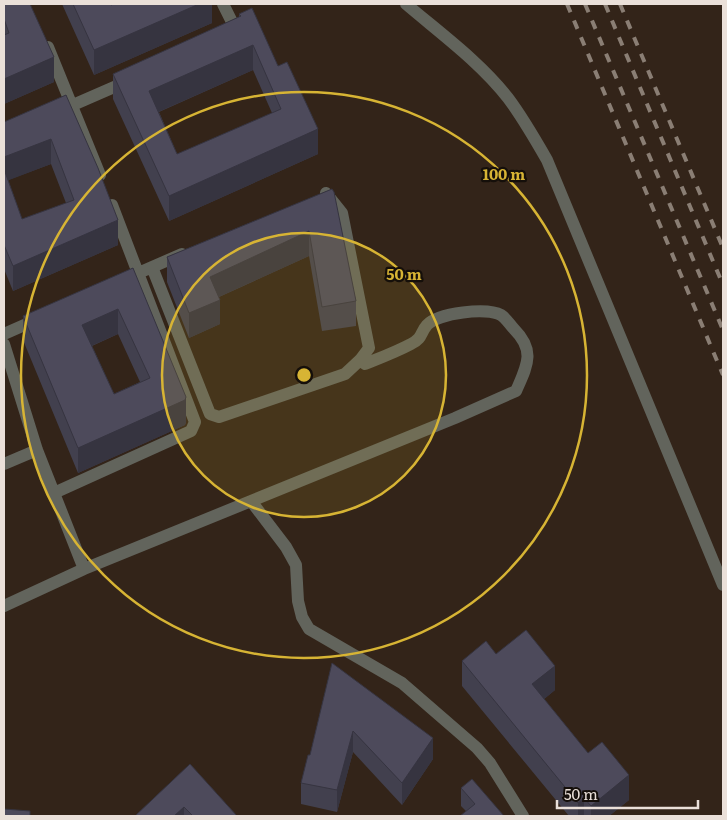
<svg xmlns="http://www.w3.org/2000/svg" width="727" height="820" font-family="Literata,serif">
<style>
.lines{fill:none;stroke-linecap:round;stroke-linejoin:round}
.minor{stroke:#62645c;stroke-width:12}
.rail{stroke:#8a7e74;stroke-width:4;stroke-dasharray:9 9;stroke-linecap:butt}
.wall{fill:#42404e;fill-rule:evenodd}
.shaded-wall{fill:#363440}
.building{fill:#4d4a5b;stroke:#363440;fill-rule:evenodd}
.ring{fill:none;stroke:#d7b434;stroke-width:2.5}
.centre{fill:#d7b434;stroke:#150f0a;stroke-width:2.5}
.ring-label{font-size:15px;text-anchor:middle;font-weight:bold;fill:#d7b434;stroke:#150f0a;stroke-width:4.5;stroke-linejoin:round;paint-order:stroke}
</style>
<rect width="100%" height="100%" fill="#332419"/>
<g class="lines">
<path class="minor" d="M223,4l11,22 -3,10
M406,4c34,29 74,58 102,94 15,20 27,41 39,62l176,425
M48,47l52,128
M66,108l62,-27
M152,267l58,147 9,3 126,-43 15,-14 9,-12 -27,-135 -16,-20
M120,281l62,-27
M4,334l34,-15
M4,344l33,106 47,119
M4,464l33,-14
M54,493l137,-62 4,-9 -83,-217
M251,501l35,46 10,18 2,36 4,16 7,12 93,54 75,65 13,15 33,53
M4,606l80,-37 371,-151 61,-27c11,-25 20,-40 -2,-62 -4,-4 -8,-11 -13,-14 -14,-8 -63,-2 -74,10 -7,8 -4,13 -16,19 -15,8 -31,14 -46,20"/>
<path class="rail" d="M567,4l156,371
M585,4l138,326
M605,4l118,281
M620,4l103,244"/>
</g>
<path class="wall" d="M4,4l50,78 -50,22z
M62,4h48l1,1 101,-1v19l-118,52z
M239,14l79,140 -149,67 -56,-122v-25l126,-57zM253,70l19,43 -95,41 -18,-42z
M66,95l52,150 -105,46 -9,-22v-147zM51,164l15,39 -44,16 -14,-39z
M332,189l24,112v25l-34,5 -13,-75 -90,41 1,27 -31,14 -22,-56v-25z
M133,268l53,154 -1,3 -107,48 -55,-133v-24zM118,334l22,48 -26,12 -22,-48z
M496,654l59,36 -11,9 44,54 41,47 -20,16h-40l-107,-130v-25z
M332,663l101,96 -31,46 -49,-53 -16,60 -36,-8v-21l9,-28z
M190,764l47,52h-102z
M461,788l43,28 -38,-5 -5,-5z"/>
<path class="shaded-wall" d="M199,4h13v19l-118,52v-25z
M253,45v25l-104,46v-25z
M54,57v25l-50,22v-25z
M318,129v25l-149,67v-25z
M51,139v25l-47,18v-25z
M118,220v25l-105,46v-25z
M309,231v25l-99,45v-24z
M220,300v24l-31,14v-25z
M118,309v25l-36,16v-25z
M186,397v25l-1,3 -107,48v-25z
M555,666v24l-23,19v-25z
M353,731v21l-16,60v-22z
M433,738v21l-31,46v-22z
M629,775v25l-20,16h-18v-10z
M584,798v18h-6v-13z
M184,807v9h-10z"/>
<path class="building" d="M4,4h26l24,53 -50,22v-44l5,-2 -5,-14z
M73,4h37l1,1 3,-1h85l-105,46z
M252,8l26,58 9,-4 31,67 -149,67 -56,-122 128,-58 -2,-2zM253,45l28,64 -104,45 -28,-63z
M66,95l32,73 20,52 -105,46 -9,-21v-76l18,50 52,-19 -23,-61 -47,18v-35z
M332,189l2,3 22,109 -34,6 -13,-76 -99,46 10,23 -31,13 -22,-56z
M133,268l53,129 -1,3 -107,48 -55,-132zM118,309l32,69 -36,16 -32,-69z
M526,630l29,36 -23,18 56,69 14,-11 27,33 -38,31 -7,-8 -6,5 -116,-142 24,-20 10,13z
M332,663l101,75 -31,45 -49,-52 -16,59 -36,-7 7,-28h2z
M190,764l47,52h-44l-9,-9 -10,9h-39z
M472,779l32,37h-44l15,-12 -14,-16z
M4,809l26,2v5h-26z"/>
<circle cx="304" cy="375" r="142" fill="#d7b434" fill-opacity=".12"/>
<g class="ring">
<circle cx="304" cy="375" r="142"/>
<circle cx="304" cy="375" r="283"/>
</g>
<circle cx="304" cy="375" r="8" class="centre"/>
<g class="ring-label">
<text x="504" y="180">100 m</text>
<text x="404" y="280">50 m</text>
</g>
<rect width="727" height="820" fill="none" stroke="#eae0d9" stroke-width="10"/>
<path d="M557 800v8h141v-8" fill="none" stroke="#eae0d9" stroke-width="2.5"/>
<text x="564" y="800" font-size="15" fill="#eae0d9" stroke="#150f0a" stroke-width="4" paint-order="stroke">50 m</text>
</svg>
